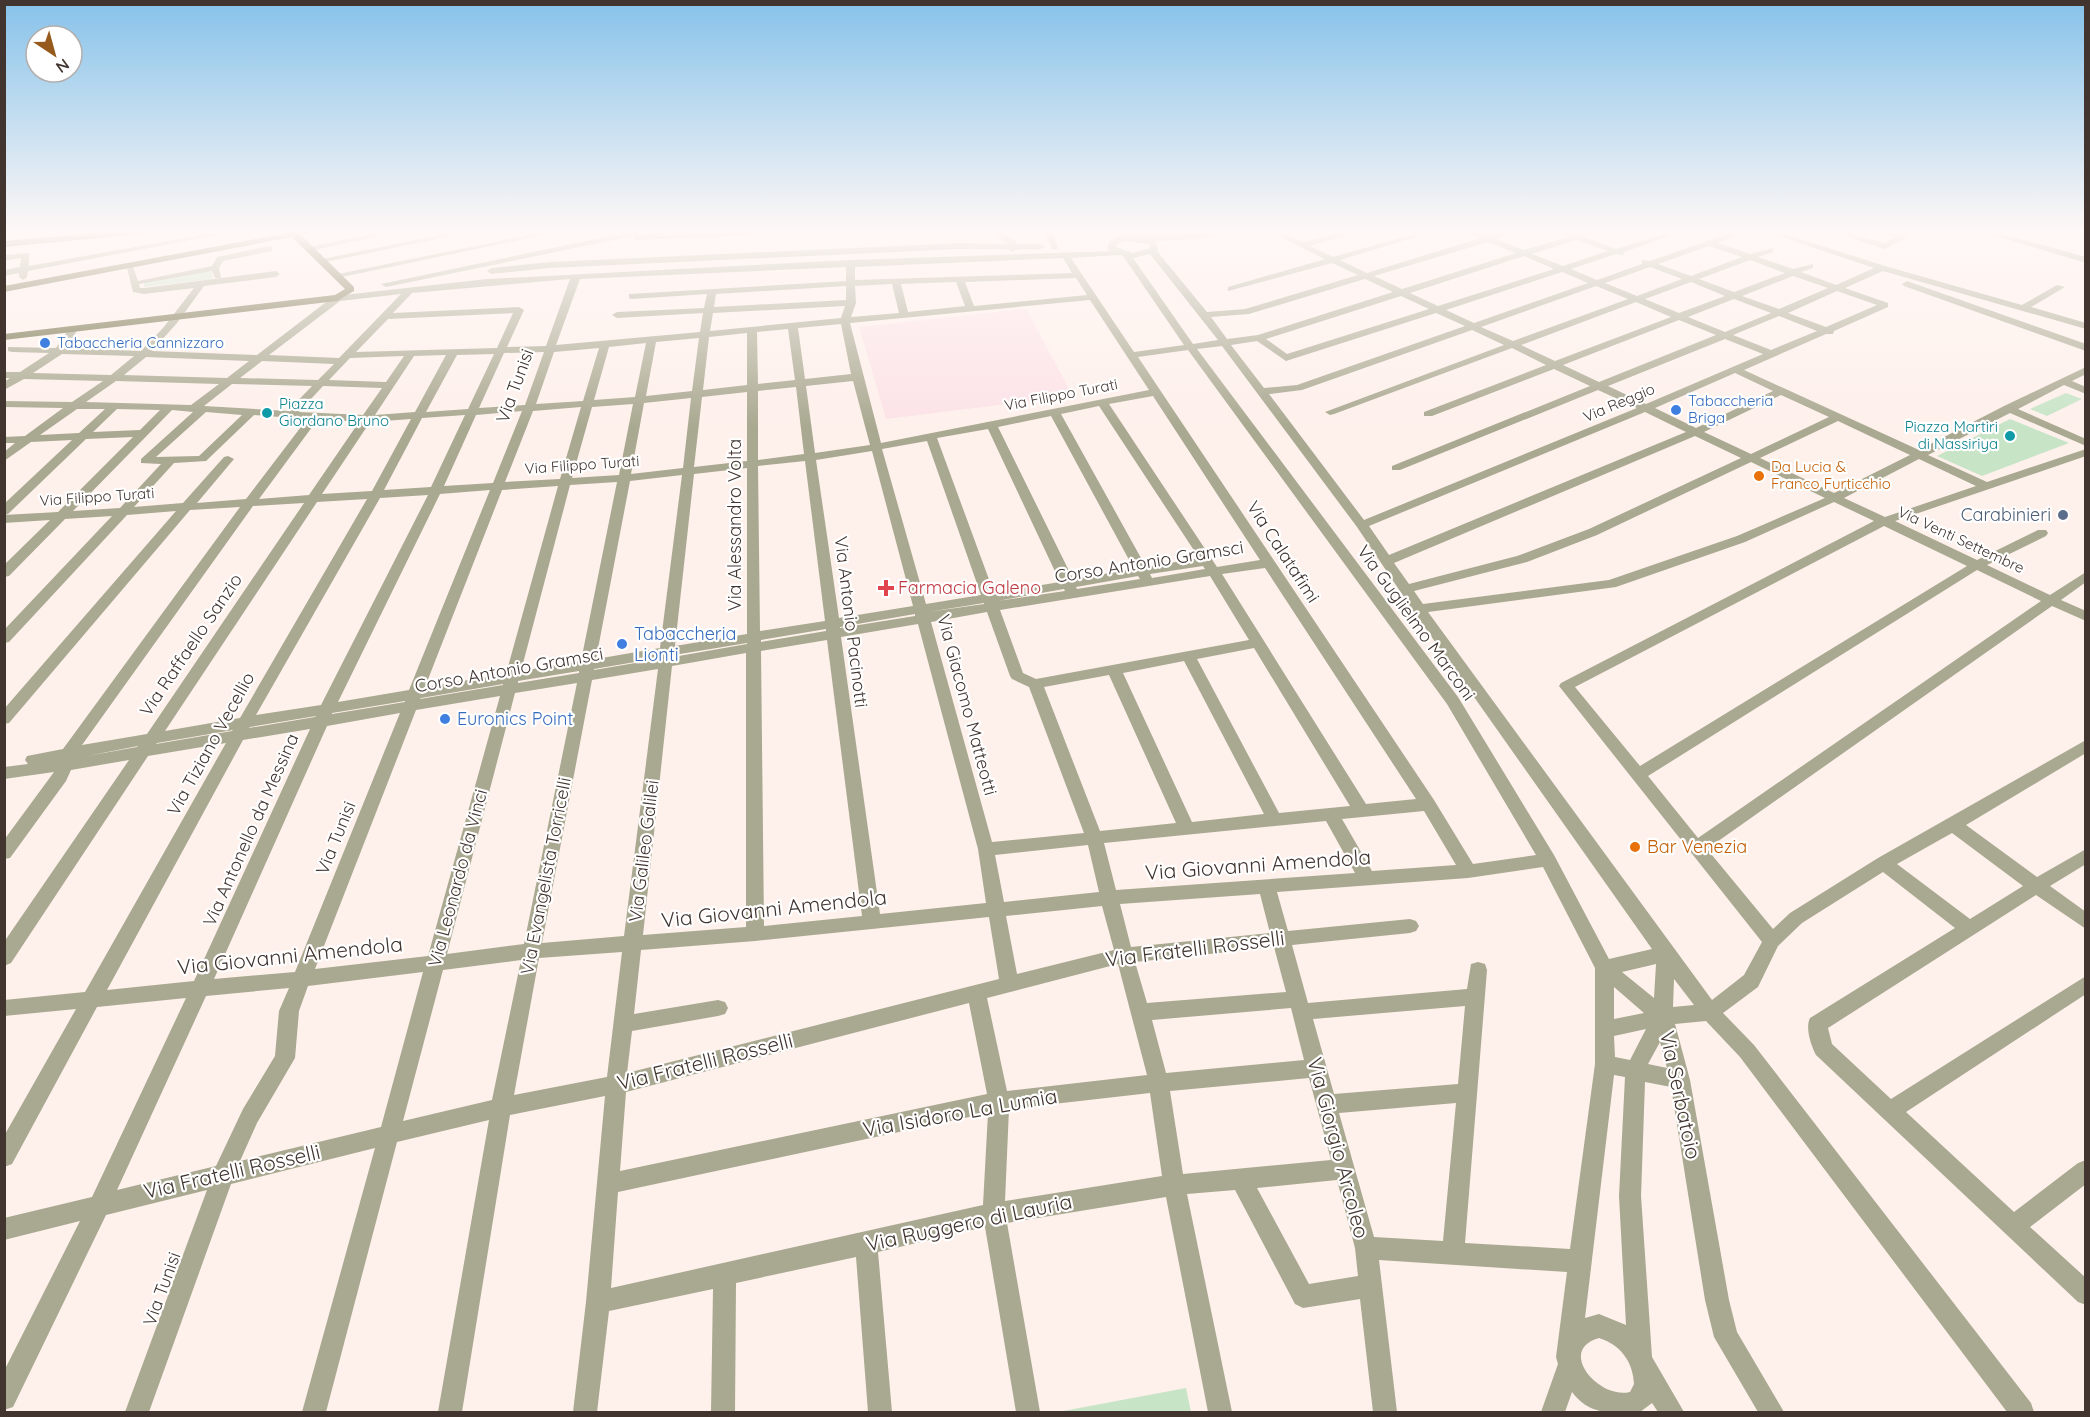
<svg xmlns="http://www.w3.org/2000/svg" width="2090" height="1417" font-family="Quicksand,sans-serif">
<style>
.education{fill:#fce2e7}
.green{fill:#c7e4c7}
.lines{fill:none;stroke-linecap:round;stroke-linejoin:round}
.minor{fill:#a9a890;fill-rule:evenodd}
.major{fill:#6c693e;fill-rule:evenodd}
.shop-dot{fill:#3f7fe0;stroke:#fff;stroke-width:2}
.culture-dot{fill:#0f9aa8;stroke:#fff;stroke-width:2}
.food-dot{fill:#e8710a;stroke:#fff;stroke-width:2}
.service-dot{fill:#5c6f8a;stroke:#fff;stroke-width:2}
.health-dot{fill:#e0444e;stroke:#fff;stroke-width:2}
.labels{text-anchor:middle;stroke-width:4.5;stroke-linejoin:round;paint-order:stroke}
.far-shop-label{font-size:15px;fill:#366cbe;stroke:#fff;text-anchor:start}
.far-street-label{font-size:15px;fill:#423530;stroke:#fff}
.far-culture-label{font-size:15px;fill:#0d838f;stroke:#fff;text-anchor:start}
.far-food-label{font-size:15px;fill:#c56008;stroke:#fff;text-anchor:start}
.street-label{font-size:18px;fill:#423530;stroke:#fff}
.service-label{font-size:18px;fill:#4e5e75;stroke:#fff;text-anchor:end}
.health-label{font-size:18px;fill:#be3a42;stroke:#fff;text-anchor:start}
.shop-label{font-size:18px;fill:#366cbe;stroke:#fff;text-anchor:start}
.food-label{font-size:18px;fill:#c56008;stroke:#fff;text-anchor:start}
.near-street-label{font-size:21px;fill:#423530;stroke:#fff}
</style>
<rect width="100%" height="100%" fill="#fef0eb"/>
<path class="education" d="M1026,309l47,87 -187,23 -27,-92z"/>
<path class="green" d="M206,271l6,1 1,7 -69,8v-4z
M2066,393l16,6 -35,17 -17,-7z
M2010,419l59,24 -87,33 -45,-20z
M1186,1388l5,24h-133z"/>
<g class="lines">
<path class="minor" d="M229,230h15l-216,41 -1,6 -4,3 -4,-3v-4l-15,3v-6l16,-3 1,-9 -17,3v-6l25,-2v13z
M307,230h17l-29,7 -4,-3z
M392,230h15l-98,21 -4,-3z
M465,230h15l-159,33 -4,-3z
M554,230h14l-231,48 -4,-3z
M638,230h14l-13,4 120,-4h55l-4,3 -174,7 -3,-4 -247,51 -5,-3z
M861,230h34l-24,7z
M932,230h10l4,3 -4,3z
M989,230h9l17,10 1,4h25l4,3c-9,6 -23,-1 -33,5l-4,-3h-49l-409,19 -59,6 -4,-3 4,-3 59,-6 409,-19 49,1z
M1044,230h8l6,19h-6z
M1227,230h19l-47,9 -44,2 3,8 -1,2 50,61 38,-3 113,-34 -26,-12 -104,28v-4l97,-28 -59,-29h10l27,12 45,-12h12l-1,2 -49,14 23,11 94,-27h12l-99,30 27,13 113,-35 -17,-8c10,0 15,4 24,5 10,2 23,-5 34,-5l-25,9 28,11 44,-13 -14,-7c8,0 13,2 21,3 7,1 17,-3 26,-3l-17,7 32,12 60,-19h11l-63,22 -1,3 -7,-1 -45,15 26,11 45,-16v-4l8,1 89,-31h11l-32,13 32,11 23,-6v4l-15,5 35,12 20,-5v4l-12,4 35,13 38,-17 -113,-38h11l113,36 137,39 35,-20 8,2 -34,20 55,16v6l-203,-58 -38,17 43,15v4l-54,24 -1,3h-7l-82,36 175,80 85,-44 82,-39v7l-14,7 14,6v7l-22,-9 -46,24 68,30v7l-76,-33 -82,42 59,27 99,-33v7l-191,65 82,39 61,-30h8l2,3 -2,3 -59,29 63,30 36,-23v10l-25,18 25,11v10l-34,-15 -345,243 66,80 17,-16 88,-55 208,-118v13l-120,72 71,52 49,-28v15l-36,22 36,26v17l-50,-34 -208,133 4,16 59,55 195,-123v18l-180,118 108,100 64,-49 8,-3v24l-56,43 56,51v27l-8,-3 -262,-247c-5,-10 -11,-27 -6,-37l145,-90 -72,-56 -81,51 -24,23 -20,41 -35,26 31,32 277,358 3,9h-27l-267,-355 -34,-36 -31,3 15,56 39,220 8,32 47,80h-26l-44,-75 -9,-37 -34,-213 -26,-5 -4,114 11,161 32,55h-26l-6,-9 -12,9c-28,0 -49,5 -68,-20l-7,20h-24l17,-48 -2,-7 11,-85 -188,-12 18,152h-24l-13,-113 -57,9 -8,-4 -60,-114 -48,4 45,218h-24l-42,-215 -159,26 33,189h-24l-31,-185 -107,25 14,160h-24l-12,-155 -120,26 -1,129h-24l2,-123 -104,22 -12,101h-24l13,-110 19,-206 -95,19 -48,297h-24l51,-292 -92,22 -71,270h-24l73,-264 -144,36 -82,228h-24l82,-222 -101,25 -93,192 -9,3v-39l76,-150 -76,19v-22l88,-21 94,-199 -89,9 -85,157 -8,3v-31l72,-127 -72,7v-16l81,-8 141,-249 -78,13 -137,207 -7,3v-24l125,-182 -58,10 -5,11 -56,77 -6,1v-19l50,-68 -50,7v-12l24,-3 -3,-4 2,-4 36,-7 177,-242 -50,3 -181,213 -5,1v-15l172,-198 -49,4 -118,127 -5,1v-13l108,-114 -47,3 -56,57 -5,1v-12l46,-45 -46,3v-8l54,-3 75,-75 -47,2 -78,75 -4,1v-11l68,-64 -41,2 -27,19v-9l11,-9h-11v-6l21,-1 38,-28 -59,-1v-6l68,1 31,-21 -79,-2 -20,11v-8l6,-4h-6v-6h16l29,-19 -37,-1 -4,-1v-4l48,1 14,-21 3,-1 5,3 -12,19 75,3 22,-23 31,-40 -50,6 -11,-2 -7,-28h6l6,17 74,-15 5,-9 52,-11 3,1v4l-49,10 -4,7 2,10h-6l-3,-7 -73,13 1,4h4l132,-17 4,3 -4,3 -72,9 -27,37 -25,28 105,4 77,-59 153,-17 363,-19 260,-9 -3,-3 3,-8 14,-5 75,-2zM1576,240l32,11 -45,15 -31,-12zM1125,241l24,3 1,4 -17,5 -17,-6 1,-3zM1488,242l28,11 -114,36 -28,-13zM1709,246l33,11 -51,19 -33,-12zM1150,254l68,86 -25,4 -60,-86zM1120,255l3,1 61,89 -50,7 -63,-94zM1524,256l30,13 -116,37 -28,-13zM1063,258l9,15 -217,7v-13zM1750,260l35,13 -51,19 -35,-13zM846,267v14l-217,13v4l3,1 75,-5 -3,14 -87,4 -5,3 5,3 86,-5 -3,19 -144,13 24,-66zM1650,267l32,12 -45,17 -32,-13zM1562,272l26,11 -114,40 -28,-13zM1793,276l35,12 -49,21 -37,-13zM1076,278l11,17 -113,11 -9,-24zM570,279l-24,67 -39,1 17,-37 -5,-3 -126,6 19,-20zM1365,279l28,13 -135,43 -31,4 -16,-22 38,-3zM956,282l9,24 -57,6 -7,-28zM1691,282l34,14 -46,17 -34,-14zM892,284l7,29 -48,4 5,-14 -1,-17zM846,286v14l-132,7 2,-13zM1596,286l32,13 -115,42 -32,-14zM1837,291l40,14 -51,22 -38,-14zM401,294l-62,64 -70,-3 71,-54zM1401,296l28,13 -142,45 -21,-15zM1734,299l37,14 -46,19 -37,-15zM1090,300l59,90 -268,53 -31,-120zM1636,302l35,15 -116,44 -34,-16zM845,306l-4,12 -131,13 3,-18zM513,313l-16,35 -141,4 32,-33zM1436,313l29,13 -168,59 -33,3 -33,-43 26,-4 29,20zM1779,316l38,15 -46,19 -38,-15zM1679,320l37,15 -117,47 -36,-17zM841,324l10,50 -46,5 -7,-51zM788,329l7,51 -37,4 -1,-52zM1472,330l32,15 -179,67 5,3 4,-1 178,-66 34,17 -122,47v4h8l122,-47 36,17 -198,80v4h8l198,-80 39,18 -273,112 -95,-126 33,-4zM747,333v52l-44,5 6,-53zM699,338l-7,53 -46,5 10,-54zM1725,339l38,15 -117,50 -38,-18zM646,343l-11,54 -41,3 15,-53zM1222,346l135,181 57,85 238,337 -43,10 -55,-104 -96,-158 -261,-348zM599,348l-16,53 -47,3 18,-52zM1188,350l259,354 89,151 -63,9 -39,-64 -296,-443zM544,352l-19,53 -46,3 25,-55zM62,354l72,2 -23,19 -78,-2zM494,354l-26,55 -42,3 31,-57zM446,355l-31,57 -40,3 39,-59zM404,356l-18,26 -57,-2 21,-22zM146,357l103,4 -22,17 -103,-3zM262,361l72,3 -16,16 -78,-2zM1735,373l38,18 -77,37 -41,-20zM116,381l103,3 -28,21 -105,-3zM853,381l17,64 -55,8 -9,-67zM232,384l80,2 -24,25 -84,-5zM323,386l59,2 -19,27 -64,-3zM796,387l8,67 -46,6v-69zM747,392v69l-53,6 8,-70zM1781,395l48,22 -78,37 -47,-22zM1153,396l107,164 -43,7 -108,-163zM691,398l-8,70 -52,6 13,-71zM633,404l-14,71 -47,3 20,-71zM1099,406l100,152 -53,9 -85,-153zM581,407l-21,72 -55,3 28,-71zM77,409h28l-26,24 -39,2zM117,409l43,1 -20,20 -47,2zM172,410l21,2 -52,47v4l20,1 -41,44 -47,3zM522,411l-29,72 -49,3 32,-71zM206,412l36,3 -43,41 -43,1zM1645,412l41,20 -297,123 -20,-29zM254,415l53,4 -61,80 -49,4 37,-44 -6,-3 -4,1 -41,46 -49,4 40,-44 32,-2zM465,415l-34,72 -47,3 38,-72zM1051,416l83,153 -61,10 -75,-152zM318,419l41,3 -50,73 -50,4zM411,419l-39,72 -50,3 48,-72zM1838,421l72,34 -76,38 -74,-35zM988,429l72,153 -66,11 -57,-155zM1695,436l46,22 -152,71 -72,27 -108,28 -15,-21zM927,441l54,154 -55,9 -44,-155zM872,451l41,155 -74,12 -23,-158zM1919,459l57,27 -91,31 -41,-19zM805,461l20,160 -65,10 -2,-165zM1751,462l74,36 -88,38 -128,44 -186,24 -9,-13 113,-29 70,-27zM747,468v166l-72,12 19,-172zM682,475l-22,173 -64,11 34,-178zM617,482l-36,179 -60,10 49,-186zM558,486l-52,188 -81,13 77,-197zM490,490l-81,200 -71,12 102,-208zM428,495l-107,210 -65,10 124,-217zM367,499l-127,219 -75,13 152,-229zM1834,502l40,19 -313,162 -2,3 203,256 -18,33 -32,25 -284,-388 188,-25 129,-45zM304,503l-157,231 -65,11 171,-239zM1884,526l83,40 -327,200 -65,-79zM1203,566l2,3 -53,9 -2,-4zM1265,568l151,231 -50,5 -144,-230zM1977,570l64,31 -343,237 -50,-62zM1138,576l2,3 -63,10 -1,-2zM1210,576l39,64 -213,39 -13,-6 -23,-63zM1064,589l1,2 -68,10zM984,603v1l-56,8zM987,612l23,64 2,3 17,8 55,146 -92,9 -61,-220zM915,614v2l-75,12v-1zM918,624l60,225 8,54 -106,11 -39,-277zM826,629v2l-65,11v-2zM827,640l35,276 -98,10 -3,-275zM747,643v1l-74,13 1,-2zM1254,648l96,158 -71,7 -82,-154zM746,653v274l-103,8 29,-269zM659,658v1l-65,11v-1zM1184,661l80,153 -72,8 -69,-149zM658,669l-34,267 -82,7 50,-263zM579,671v2l-61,10v-2zM1109,675l67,148 -76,8 -56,-144zM577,683l-53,261 -77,10 68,-261zM503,684v1l-83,14 1,-1zM500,696l-72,260 -113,13 101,-259zM405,701v1l-73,12v-1zM400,713l-105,259 -81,7 113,-253zM316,716l-1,1 -66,11 1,-1zM310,729l-116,252 -87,9 136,-250zM233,730l-1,1 -76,13 1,-1zM138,746l-1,1 -50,9zM1424,811l32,54 -84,6 -30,-52zM1326,821l29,52 -239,17 -12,-47zM1952,833l71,53 -53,33 -73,-55zM1088,845l11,47 -95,10 -9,-47zM1543,867l52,101v96l-25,185 -105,-6 22,-273 -2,-6 -7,-2 -7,2 -4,25 -159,14 -16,-58 118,-12 6,-2 3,-5 -3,-5 -6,-2 -122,12 -11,-39 191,-14zM1260,894l10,39 -139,14 -11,-43zM1102,906l12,44 -97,24 -11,-58zM989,917l10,62 -372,94 5,-42 86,-15 7,-2 3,-6 -3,-6 -7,-2 -84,14 7,-64 114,-9zM1274,947l12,45 -139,11 -12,-41zM622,952l-15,125 -93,18 25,-137zM521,960l-29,140 -89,21 40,-151zM1118,964l29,111 -140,16 -20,-93zM1656,964l-2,34 -32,-26zM423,972l-42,155 -141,34 17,-38 38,-65 4,-47 9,-25zM1674,979l20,26 -21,2zM1614,987l30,26 -30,6zM289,988l-10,23 -4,45 -32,53 -27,57 -99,24 89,-194zM969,1003l18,91 -367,77 6,-79zM1465,1006l-7,78 -124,10 -21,-75zM1291,1008l13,52 -138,13 -14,-53zM1646,1029l-16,31 -15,-3 -1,-21zM1660,1042l7,26 -19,-4zM1614,1075l11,2 -6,119 7,129 -27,-11 -14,4zM1309,1078l22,82 -148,14 -13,-83zM1150,1093l12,83 -157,25 4,-92zM1456,1103l-13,138 -69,-4 -35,-124zM988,1113l-5,92 -372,83 7,-96zM1337,1180l18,68 3,28 -49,8 -52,-96zM1599,1338c22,7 34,24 35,46l-4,8c-31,8 -74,-42 -31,-54z
M1827,230h11l46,13 12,-6 -21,-7h12l21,7 -23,12z
M1976,230h12l98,27v6z
M1907,281l179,63v7l-182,-65 -2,-2z"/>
<path class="major" d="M130,230h26l-4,3 -148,14v-6z
M286,230h8l4,2 56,55v4l-17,10 -333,39v-6l331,-39 10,-6 -53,-52 -288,55v-6l284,-53z"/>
</g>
<linearGradient id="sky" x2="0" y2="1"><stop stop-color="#86c2ea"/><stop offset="0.54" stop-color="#fff8f6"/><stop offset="1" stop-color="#fff8f6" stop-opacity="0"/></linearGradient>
<rect width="2090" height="428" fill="url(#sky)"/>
<g class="shop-dot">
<circle cx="45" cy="343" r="6"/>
<circle cx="1676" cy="410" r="6"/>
<circle cx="622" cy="644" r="6"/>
<circle cx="445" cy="719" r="6"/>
</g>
<g class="culture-dot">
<circle cx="267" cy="413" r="6"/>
<circle cx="2010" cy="436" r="6"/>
</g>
<g class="food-dot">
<circle cx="1759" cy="476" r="6"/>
<circle cx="1635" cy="847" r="6"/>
</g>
<circle class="service-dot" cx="2063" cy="515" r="6"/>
<path class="health-dot" d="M883 579h6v6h6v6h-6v6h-6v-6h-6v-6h6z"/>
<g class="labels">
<g class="far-shop-label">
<text x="57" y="348">Tabaccheria Cannizzaro</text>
<text x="1688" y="406">Tabaccheria<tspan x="1688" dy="17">Briga</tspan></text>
</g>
<g class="far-street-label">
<text transform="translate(1061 395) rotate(-11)" y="5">Via Filippo Turati</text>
<text transform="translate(1619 403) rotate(-23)" y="5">Via Reggio</text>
<text transform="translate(582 465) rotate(-4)" y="5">Via Filippo Turati</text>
<text transform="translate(97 497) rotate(-4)" y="5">Via Filippo Turati</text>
<text transform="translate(1961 540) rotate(25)" y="5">Via Venti Settembre</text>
</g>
<g class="far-culture-label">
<text x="279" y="409">Piazza<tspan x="279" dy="17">Giordano Bruno</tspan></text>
<text x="1998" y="432" text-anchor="end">Piazza Martiri<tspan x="1998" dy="17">di Nassiriya</tspan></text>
</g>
<g class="far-food-label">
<text x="1771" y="472">Da Lucia &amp;<tspan x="1771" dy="17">Franco Furticchio</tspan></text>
</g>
<g class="street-label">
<text transform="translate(515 386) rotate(-70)" y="6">Via Tunisi</text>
<text transform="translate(735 525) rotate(-90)" y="6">Via Alessandro Volta</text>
<text transform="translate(1283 552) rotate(57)" y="6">Via Calatafimi</text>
<text transform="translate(1149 562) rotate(-9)" y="6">Corso Antonio Gramsci</text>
<text transform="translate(851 622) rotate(83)" y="6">Via Antonio Pacinotti</text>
<text transform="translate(1416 623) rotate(54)" y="6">Via Guglielmo Marconi</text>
<text transform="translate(191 645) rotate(-56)" y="6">Via Raffaello Sanzio</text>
<text transform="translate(509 670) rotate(-10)" y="6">Corso Antonio Gramsci</text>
<text transform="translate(967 705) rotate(75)" y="6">Via Giacomo Matteotti</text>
<text transform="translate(211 744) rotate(-61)" y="6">Via Tiziano Vecellio</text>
<text transform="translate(251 830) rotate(-66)" y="6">Via Antonello da Messina</text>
<text transform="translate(336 838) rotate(-68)" y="6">Via Tunisi</text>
<text transform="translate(644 851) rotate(-83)" y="6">Via Galileo Galilei</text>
<text transform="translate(546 876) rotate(-79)" y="6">Via Evangelista Torricelli</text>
<text transform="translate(458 878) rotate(-75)" y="6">Via Leonardo da Vinci</text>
<text transform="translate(162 1289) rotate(-70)" y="6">Via Tunisi</text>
</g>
<g class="service-label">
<text x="2051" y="521">Carabinieri</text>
</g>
<g class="health-label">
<text x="898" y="594">Farmacia Galeno</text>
</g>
<g class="shop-label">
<text x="634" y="640">Tabaccheria<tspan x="634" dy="21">Lionti</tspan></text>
<text x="457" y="725">Euronics Point</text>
</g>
<g class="food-label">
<text x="1647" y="853">Bar Venezia</text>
</g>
<g class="near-street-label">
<text transform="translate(1258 865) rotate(-4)" y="7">Via Giovanni Amendola</text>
<text transform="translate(774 909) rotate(-6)" y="7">Via Giovanni Amendola</text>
<text transform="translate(1195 949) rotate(-7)" y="7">Via Fratelli Rosselli</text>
<text transform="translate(290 956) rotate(-6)" y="7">Via Giovanni Amendola</text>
<text transform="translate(705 1062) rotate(-14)" y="7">Via Fratelli Rosselli</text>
<text transform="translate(1680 1095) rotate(78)" y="7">Via Serbatoio</text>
<text transform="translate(960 1113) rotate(-10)" y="7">Via Isidoro La Lumia</text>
<text transform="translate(1338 1148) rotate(75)" y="7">Via Giorgio Arcoleo</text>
<text transform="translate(232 1172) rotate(-13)" y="7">Via Fratelli Rosselli</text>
<text transform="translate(969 1223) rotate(-12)" y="7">Via Ruggero di Lauria</text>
</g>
</g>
<rect width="2090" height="1417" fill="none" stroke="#423530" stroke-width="12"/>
<g transform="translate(54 54) rotate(144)"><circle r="28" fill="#ffffff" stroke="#b3aeac" stroke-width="1.5"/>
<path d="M0-4.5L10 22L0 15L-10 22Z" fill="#965b1c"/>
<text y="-9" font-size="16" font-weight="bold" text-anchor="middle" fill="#423530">N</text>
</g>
</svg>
